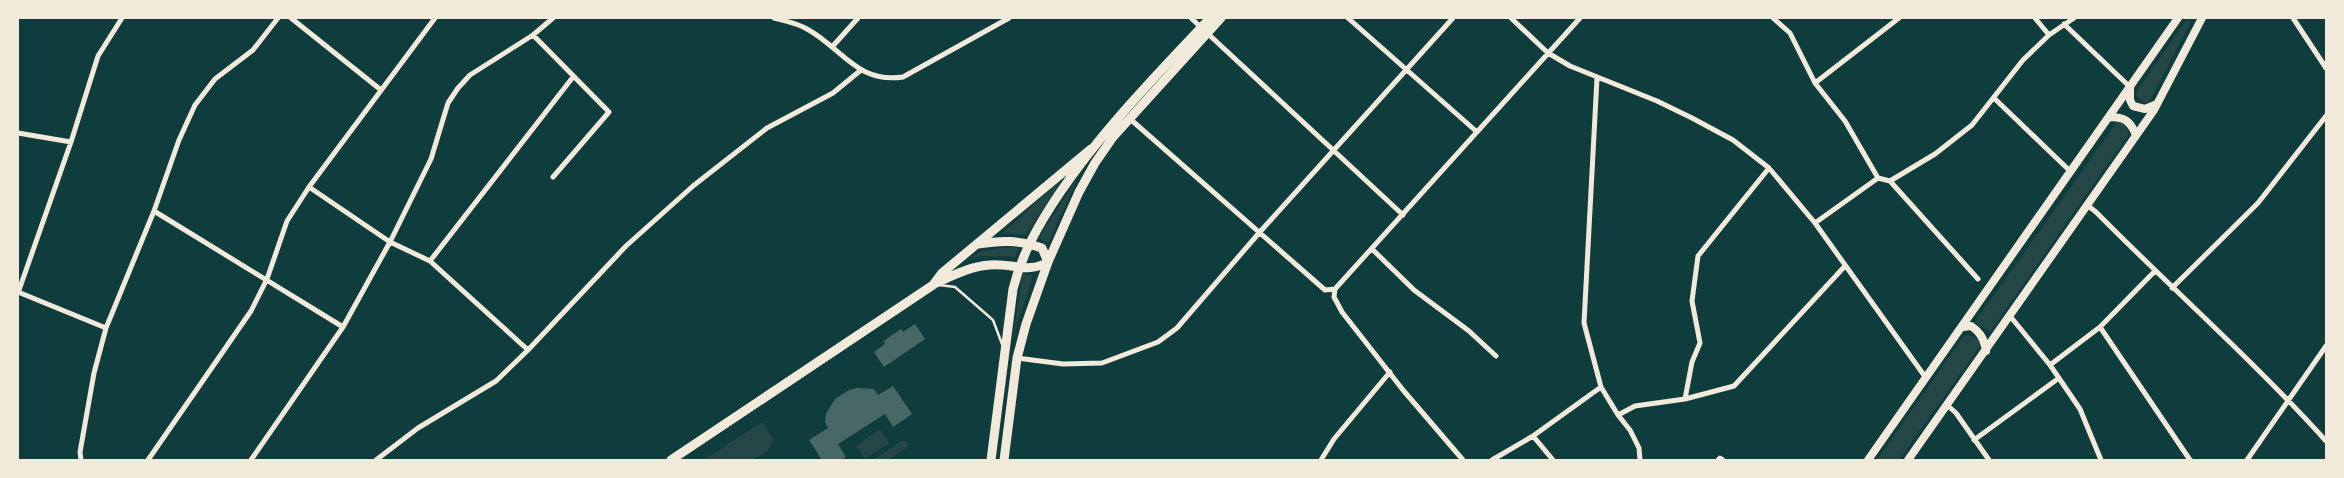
<svg xmlns="http://www.w3.org/2000/svg" width="2344" height="478" font-family="Karla,sans-serif">
<style>
.green{fill:#244646}
.building{fill:#486865}
.lines{fill:none;stroke-linecap:round;stroke-linejoin:round}
.service{stroke:#f1e9da;stroke-width:2.5}
.minor{stroke:#f1e9da;stroke-width:5}
.secondary{stroke:#f1e9da;stroke-width:8}
.primary{stroke:#f1e9da;stroke-width:9}
</style>
<rect width="100%" height="100%" fill="#0f3d3e"/>
<path class="green" d="M2187,19l4,2 -38,74 -5,8 -6,-1 -6,-7 3,-7z
M2117,122h4l6,4 1,9 -138,197 -15,-10z
M1062,179l-36,56 -23,-2z
M1075,181l1,1 -28,61 -9,-5z
M1008,247l11,1 -4,9 -31,-1 -16,3 14,-8z
M1023,274l10,2 -20,61z
M1968,335l11,4 1,7 -81,114h-22l87,-124z
M762,422l11,17c-8,29 -44,22 -69,21z
M880,429l9,14 -24,16 -9,-13z
M903,440l5,2 -1,5 -19,13h-15z"/>
<path class="building" d="M915,324l10,15 -41,28 -10,-15 11,-8 -1,-3 8,-6 9,-6 2,3z
M893,386l19,28 -19,13 -8,-13 -47,30 8,13 -5,3h-19l-13,-20 19,-12 -3,-6 1,-8 9,-15 14,-9 8,-2 17,1 4,6z"/>
<g class="lines">
<path class="service" d="M939,285l16,2 38,33 9,24"/>
<path class="minor" d="M291,18l90,72
M774,18c11,3 23,5 33,11 35,19 50,55 96,48l106,-59
M1191,18l212,197
M1348,18l129,114
M1511,18l37,35 22,13 87,35 35,17 41,22 36,28 46,55 111,155
M1773,18l17,15 25,50 30,38 33,57
M2035,18l14,17
M2293,18l33,50
M2064,24l66,63
M533,35l76,77 -56,65
M832,47l26,-29
M1597,78l-13,245 17,64 17,28 12,15 9,18 1,12
M1815,83l84,-65
M1995,99l75,72
M1129,118l196,172 10,-1
M18,133l53,9
M1890,181l88,98
M309,187l81,55 40,19 98,89
M2087,205l9,7c76,77 158,149 230,229
M154,211l189,116
M1815,223l63,-45 12,3 45,-27 37,-29 51,-65 26,-25 25,-17
M1372,249l42,41 55,41 27,25
M430,261l143,-184
M2172,288l86,-85 68,-87
M18,292l88,36
M18,293l53,-151 27,-86 24,-38
M2010,316l40,49 30,44 21,51
M2100,327l90,133
M1017,358l46,6 39,-1 56,-21 19,-14 82,-95 194,-215
M2050,365l50,-38 54,-55
M1685,399l7,-37 8,-19 -8,-42 6,-45 71,-88
M1947,405l9,8 33,47
M1618,415l17,-9 50,-7 49,-13 111,-120
M1533,436l20,24
M1974,440l85,-62
M81,460l-1,-8 14,-79 12,-45 48,-117 25,-71 16,-35 20,-26 38,-29 25,-32
M148,460l103,-149 16,-32 20,-58 22,-34 126,-169
M251,460l92,-133 47,-85 41,-83 17,-56 10,-15 12,-13 63,-40 20,-17
M376,460l42,-32 78,-47 32,-31 98,-104 67,-60 74,-58 66,-35 28,-23
M1321,460l13,-21 56,-67
M1463,460l-60,-70 -61,-78 -8,-15 1,-8 245,-271
M1492,460l41,-24 68,-49
M1718,460l2,-2 3,2
M2247,460l79,-114"/>
<path class="secondary" d="M2130,87v13l3,6 12,3 12,-5
M2109,117c15,0 21,3 27,18
M1963,327l8,-1c10,7 13,13 15,25
M1868,460l310,-442
M1908,460l246,-350 48,-92"/>
<path class="primary" d="M978,244c25,-4 40,-4 64,4l6,14
M934,284c18,-8 37,-18 56,-19 23,-2 38,9 58,-3
M671,460l262,-175 9,-12 149,-124
M991,460l22,-171c9,-36 26,-65 46,-95 44,-65 98,-119 151,-176
M1004,460l13,-102 9,-34 22,-62 31,-70 16,-29 18,-26 108,-119"/>
</g>
<rect width="2344" height="478" fill="none" stroke="#f1e9da" stroke-width="38"/>
</svg>
